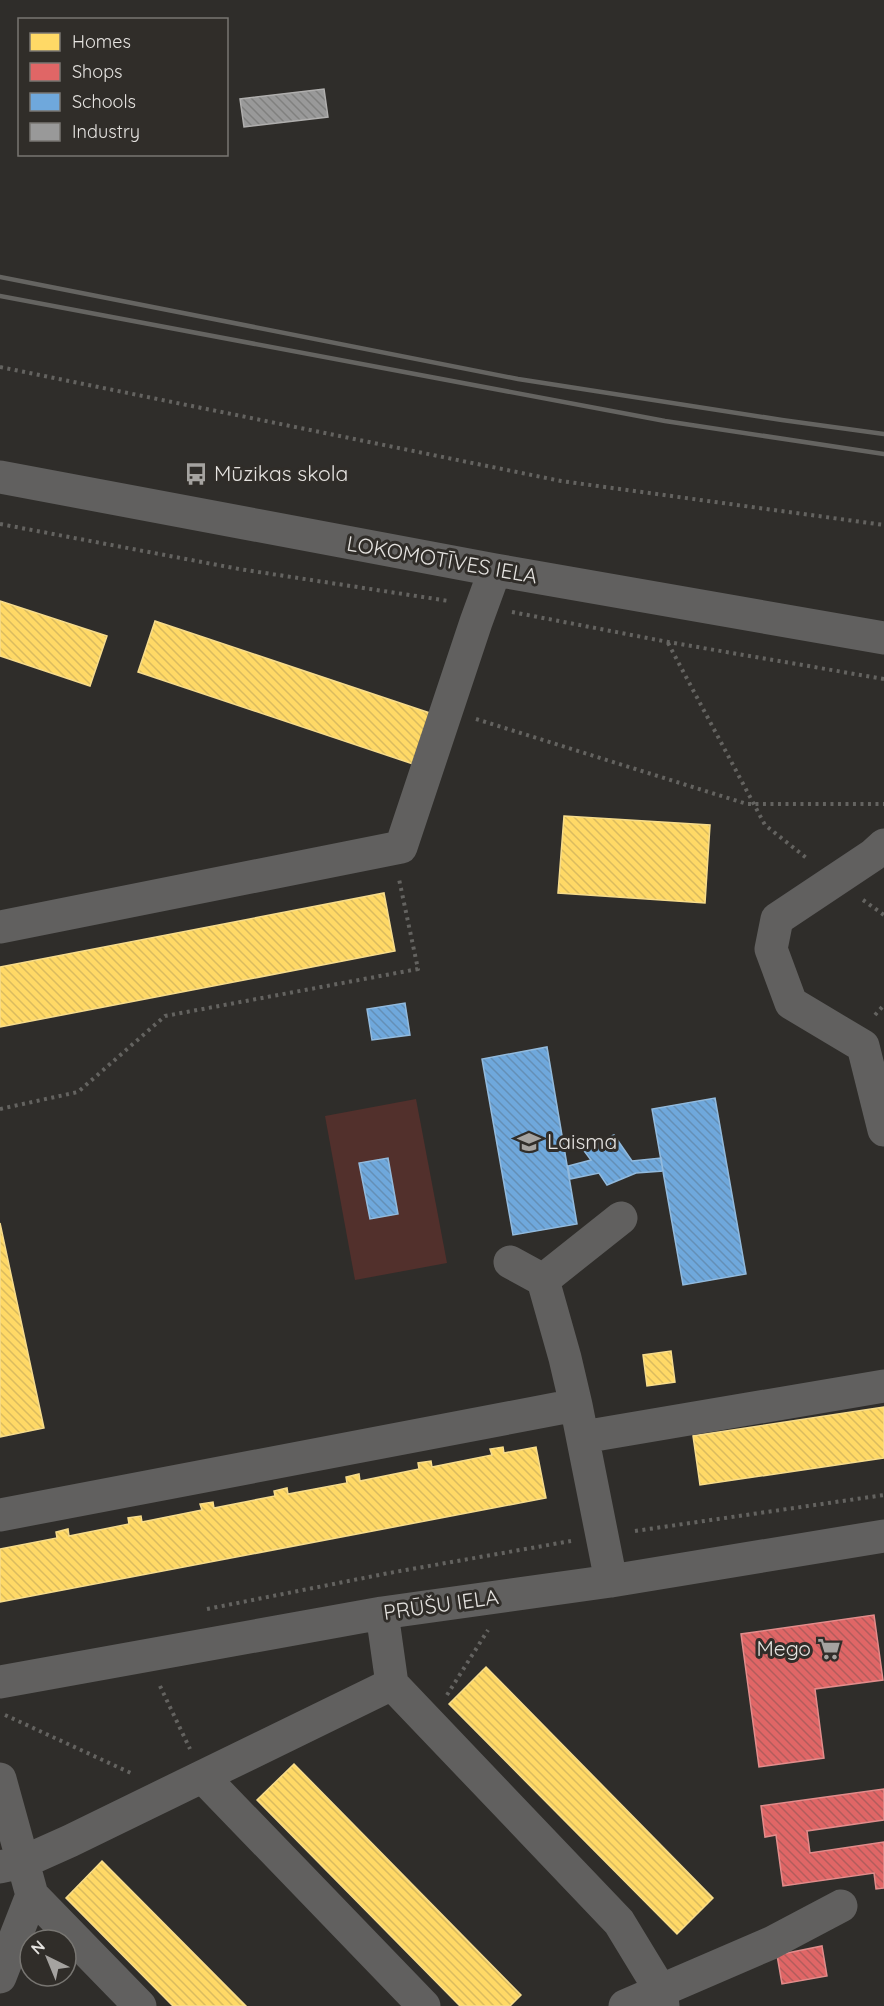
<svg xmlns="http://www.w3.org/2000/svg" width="884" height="2006" font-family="Quicksand,sans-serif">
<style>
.garden{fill:#52302c}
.homes{fill:url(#homes-back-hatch);stroke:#f7dc8b;stroke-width:1.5}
.shops{fill:url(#shops-back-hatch);stroke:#e28c8b;stroke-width:1.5}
.schools{fill:url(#schools-back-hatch);stroke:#92badd;stroke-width:1.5}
.industry{fill:url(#industry-back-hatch);stroke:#b0afae;stroke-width:1.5}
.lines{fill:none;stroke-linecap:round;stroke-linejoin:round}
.path{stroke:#646360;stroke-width:4;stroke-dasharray:3 4.5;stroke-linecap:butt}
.minor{stroke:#61605f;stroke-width:33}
.rail{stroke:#656461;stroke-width:4.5}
.labels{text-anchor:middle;stroke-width:6;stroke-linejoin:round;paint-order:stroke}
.poi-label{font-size:21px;fill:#e5e3e0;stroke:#302d29;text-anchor:start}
.street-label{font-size:21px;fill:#e5e3e0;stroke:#302d29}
</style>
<defs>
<pattern id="homes-back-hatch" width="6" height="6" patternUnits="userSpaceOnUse" patternTransform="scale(1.5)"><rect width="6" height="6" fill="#ffd966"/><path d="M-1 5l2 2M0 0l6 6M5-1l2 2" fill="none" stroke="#dabb5f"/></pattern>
<pattern id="shops-back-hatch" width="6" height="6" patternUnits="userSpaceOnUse" patternTransform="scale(1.5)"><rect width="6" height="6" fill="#e06666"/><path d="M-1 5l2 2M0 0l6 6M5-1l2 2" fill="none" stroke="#b25c5c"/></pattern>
<pattern id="schools-back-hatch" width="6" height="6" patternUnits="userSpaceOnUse" patternTransform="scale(1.5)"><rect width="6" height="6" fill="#6fa8dc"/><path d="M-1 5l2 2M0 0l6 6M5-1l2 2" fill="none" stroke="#648fb6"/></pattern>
<pattern id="industry-back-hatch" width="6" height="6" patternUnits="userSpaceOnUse" patternTransform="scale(1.5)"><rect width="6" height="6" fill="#999"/><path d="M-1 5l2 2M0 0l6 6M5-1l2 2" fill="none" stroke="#80807f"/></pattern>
</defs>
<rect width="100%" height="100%" fill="#2f2d2a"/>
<path class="garden" d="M416,1099l31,164 -92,17 -30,-164z"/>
<path class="homes" d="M0,601l107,35 -17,50 -90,-30z
M155,621l284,95 -17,51 -284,-95z
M564,816l146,9 -5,78 -147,-10z
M384,893l11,58 -395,76v-60z
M0,1223l44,205 -44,9z
M671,1351l4,31 -28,4 -4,-31z
M884,1407v51l-184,27 -7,-49z
M503,1447l1,6 32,-6 10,51 -546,104v-53l57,-11 -1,-6 12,-3 1,7 60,-12 -1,-6 13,-2 1,6 60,-12 -2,-6 13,-2 1,6 61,-12 -1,-5 13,-3 1,6 59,-11 -1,-6 13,-3 1,7 59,-12 -1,-6 13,-2 1,6 60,-12 -2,-6z
M486,1667l227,231 -36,36 -228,-230z
M294,1764l227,231 -11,11h-50l-203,-206z
M102,1861l144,145h-73l-107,-108z"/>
<path class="shops" d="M874,1615l9,65 -68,9 9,69 -65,9 -18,-133z
M884,1789v31l-77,11 3,22 74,-11v46l-8,1 -2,-16 -91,13 -7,-51 -11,2 -4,-31z
M822,1946l5,30 -45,8 -5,-29z"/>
<path class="schools" d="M405,1003l5,32 -38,5 -5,-31z
M547,1047l30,177 -64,11 -31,-176z
M715,1098l31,176 -63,11 -31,-176z
M614,1135l18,26 29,-3 2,13 -27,2 -29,12 -8,-12 -29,6 -2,-13 23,-6 -9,-12z
M388,1158l10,56 -28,5 -11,-56z"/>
<path class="industry" d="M324,89l4,28 -84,10 -4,-28z"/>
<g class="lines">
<path class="path" d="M0,367l561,114 323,44
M0,524l239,45 210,32
M512,612l156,30 216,37
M668,643l97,182 44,35
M476,719l271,85h137
M863,900l21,15
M875,1015l9,-10
M0,1109l78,-17 87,-76 253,-47 -19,-90
M635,1531l249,-36
M207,1609l182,-36 182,-32
M160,1686l30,63
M447,1695l41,-65
M5,1715l128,59"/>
<path class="minor" d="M0,477l495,93 389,68
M884,845l-11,10 -96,64 -6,30 20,54 72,43 21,84
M0,927l401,-80 75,-225 19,-52
M510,1262l33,18 22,78 11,47
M543,1280l78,-62
M583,1437l301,-51
M0,1515l576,-110 35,176
M382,1613l10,71 227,238 42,69 2,15
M0,1682l382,-69 229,-32 273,-45
M203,1777l221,229
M0,1779l32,116 108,111
M0,1867l23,-5 47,-21 322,-157
M0,1977l32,-82
M625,2006l146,-63 70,-37"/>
<path class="rail" d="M0,277l518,102 264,41 102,14
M0,296l665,125 219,33"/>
</g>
<defs>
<g id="bus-bare" transform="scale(1.8)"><path d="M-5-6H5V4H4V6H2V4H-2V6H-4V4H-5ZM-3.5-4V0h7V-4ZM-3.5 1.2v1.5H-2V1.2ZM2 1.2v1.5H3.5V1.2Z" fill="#a5a3a0" stroke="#302d29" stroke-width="2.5" paint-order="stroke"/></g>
<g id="school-bare" transform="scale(1.8)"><path d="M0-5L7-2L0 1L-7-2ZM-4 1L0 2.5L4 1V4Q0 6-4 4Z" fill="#a5a3a0" stroke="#302d29" stroke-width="2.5" paint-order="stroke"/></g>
<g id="supermarket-bare" transform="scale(1.8)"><path d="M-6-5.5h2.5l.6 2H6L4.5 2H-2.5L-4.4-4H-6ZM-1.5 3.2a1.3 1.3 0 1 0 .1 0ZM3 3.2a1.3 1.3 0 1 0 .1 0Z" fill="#a5a3a0" stroke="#302d29" stroke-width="2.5" paint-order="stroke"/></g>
</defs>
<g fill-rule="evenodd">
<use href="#bus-bare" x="196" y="474"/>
<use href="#school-bare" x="529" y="1142"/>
<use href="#supermarket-bare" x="829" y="1649"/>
</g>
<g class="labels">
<g class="poi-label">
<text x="214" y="481">Mūzikas skola</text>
<text x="547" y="1149">Laisma</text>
<text x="811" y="1656" text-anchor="end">Mego</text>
</g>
<g class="street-label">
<text transform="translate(442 560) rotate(10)" y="7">LOKOMOTĪVES IELA</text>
<text transform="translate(441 1605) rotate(-8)" y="7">PRŪŠU IELA</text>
</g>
</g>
<rect x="18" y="18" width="210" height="138" fill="#302d29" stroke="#787672" stroke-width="1.5"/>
<rect x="30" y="33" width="30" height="18" fill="#ffd966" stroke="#787672" stroke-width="1.5"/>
<text x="72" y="48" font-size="18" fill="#e5e3e0">Homes</text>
<rect x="30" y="63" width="30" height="18" fill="#e06666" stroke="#787672" stroke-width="1.5"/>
<text x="72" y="78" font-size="18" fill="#e5e3e0">Shops</text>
<rect x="30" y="93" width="30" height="18" fill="#6fa8dc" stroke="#787672" stroke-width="1.5"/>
<text x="72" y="108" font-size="18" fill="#e5e3e0">Schools</text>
<rect x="30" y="123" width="30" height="18" fill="#999999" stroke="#787672" stroke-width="1.5"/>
<text x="72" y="138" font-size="18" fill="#e5e3e0">Industry</text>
<g transform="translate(48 1958) rotate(317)"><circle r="28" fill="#302d29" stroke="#787672" stroke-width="1.5"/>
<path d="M0-4.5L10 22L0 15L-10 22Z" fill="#a5a3a0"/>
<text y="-9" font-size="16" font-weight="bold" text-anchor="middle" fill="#e5e3e0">N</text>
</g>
</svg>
